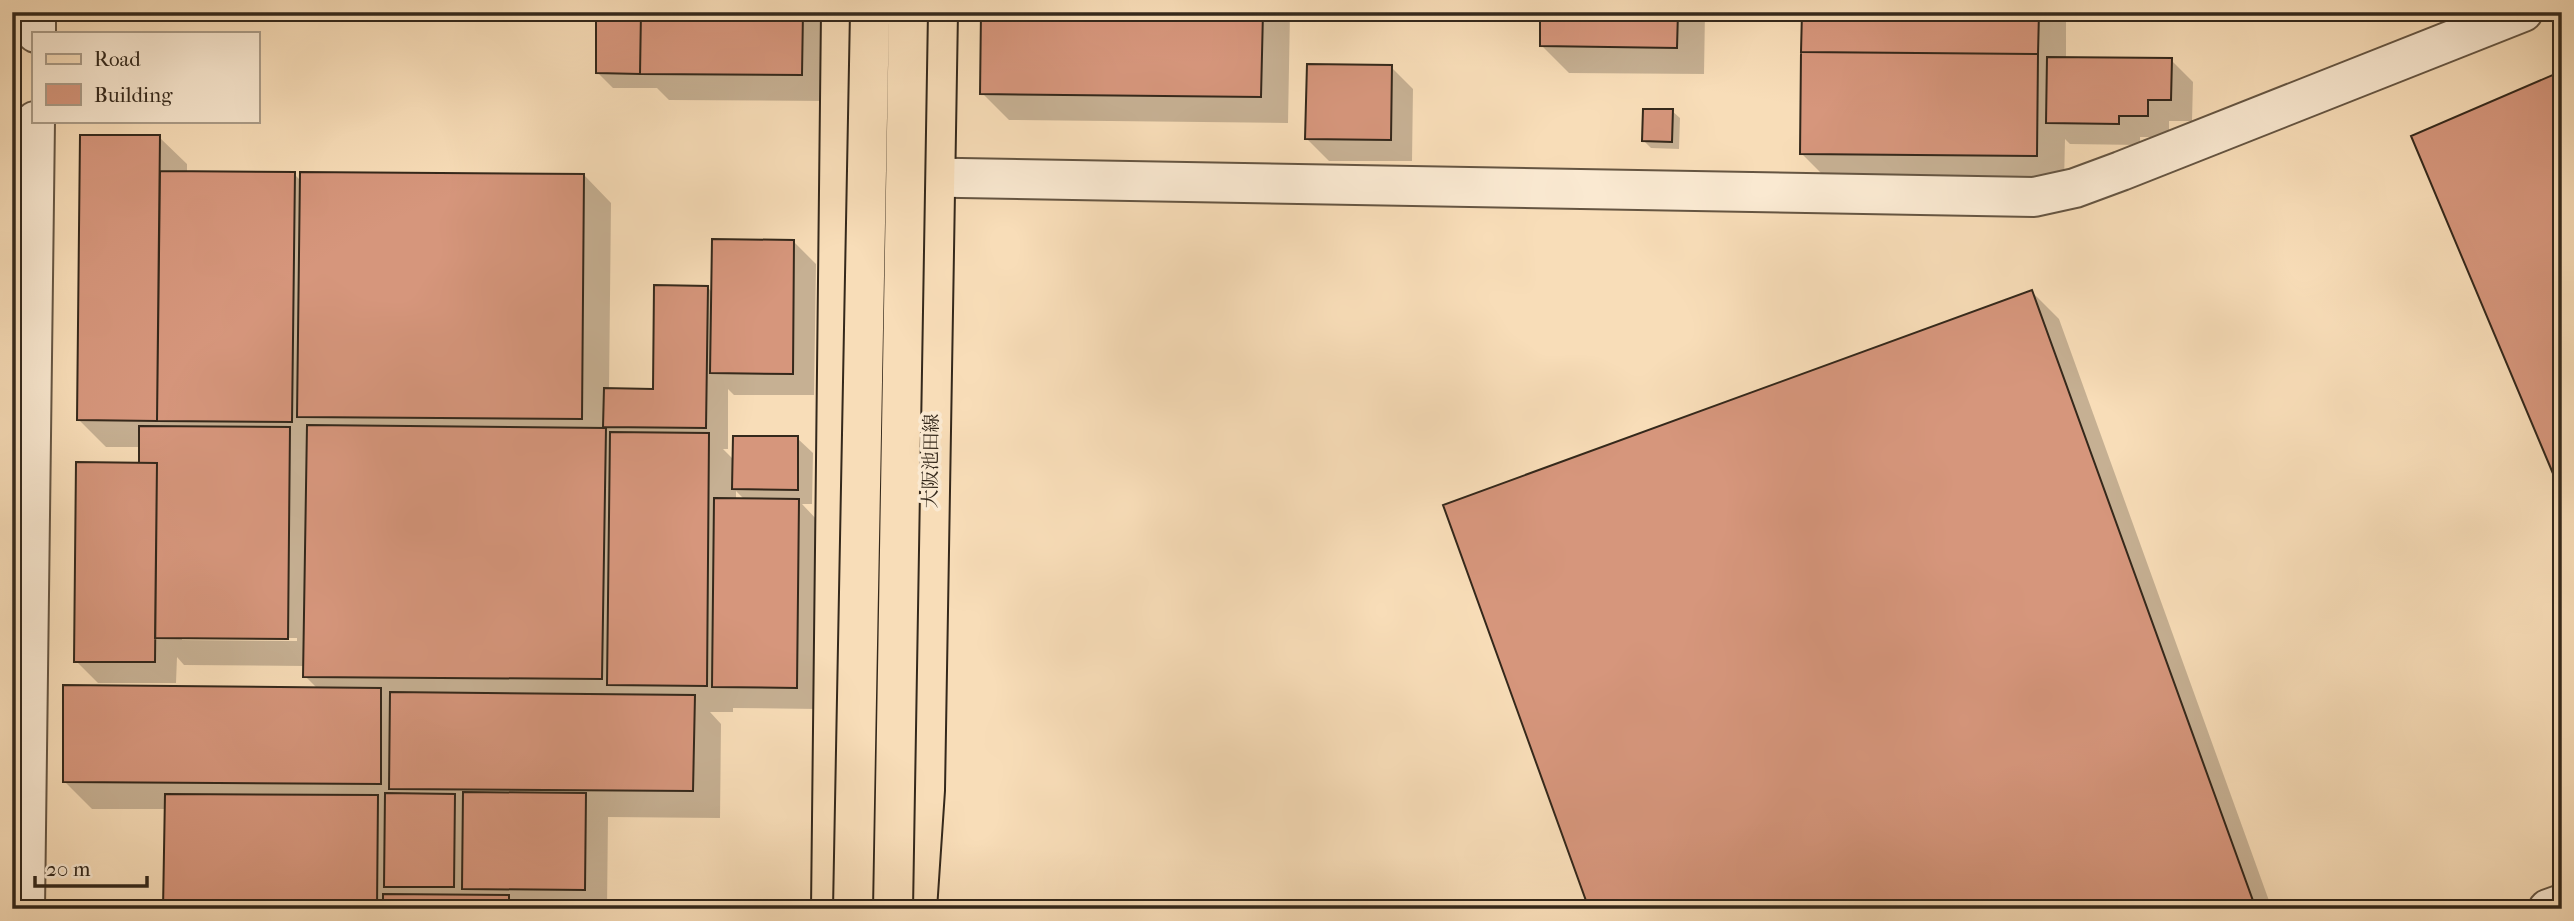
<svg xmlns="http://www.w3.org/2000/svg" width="2574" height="921" font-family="'IM FELL French Canon','Noto Serif JP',serif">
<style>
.shadow{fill:#0003;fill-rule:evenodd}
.building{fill:#d6967c;stroke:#34281b;stroke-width:2}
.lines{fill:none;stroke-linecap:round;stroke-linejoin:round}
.minor-casing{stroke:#655542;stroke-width:42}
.major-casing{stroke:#34281b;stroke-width:42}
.minor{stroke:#fae9d1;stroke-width:38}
.major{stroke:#f8ddb8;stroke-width:38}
.highway-bridge-casing{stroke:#34281b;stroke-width:42;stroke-linecap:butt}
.highway-bridge{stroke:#f8ddb8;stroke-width:38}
.labels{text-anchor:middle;stroke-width:7;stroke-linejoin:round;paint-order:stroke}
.street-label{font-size:19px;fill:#34281b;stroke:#fae9d1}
</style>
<rect width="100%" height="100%" fill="#f8ddb8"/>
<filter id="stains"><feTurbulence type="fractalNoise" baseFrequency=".00286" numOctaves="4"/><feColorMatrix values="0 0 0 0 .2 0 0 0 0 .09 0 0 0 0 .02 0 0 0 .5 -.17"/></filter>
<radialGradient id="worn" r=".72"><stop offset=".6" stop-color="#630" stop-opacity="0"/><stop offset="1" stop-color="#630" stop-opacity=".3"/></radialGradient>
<path class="shadow" d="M598,12h232l-1,89 -160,-1 -12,-12h-44l-15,-15z
M983,12h307l-2,111 -279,-3 -27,-27z
M1542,12h163l-1,62 -135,-1 -27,-27z
M1803,12h263v47l105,1 22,22 -1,39h-23v16h-29v8l-70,-1 -5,-5 -1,44 -235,-2 -28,-28z
M1391,67l22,22 -1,72h-83l-22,-22z
M1672,111l8,7 -1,31 -28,-1 -7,-7z
M159,137l28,27v9l107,1 8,8 282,-7 27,28 -2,187 46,1 52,-104 6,6 81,-51 22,22 -2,131h-80l-6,-6v60h-5l11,11 63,-22 16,15 -1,51h-10l18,19 -2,186 -85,-1v4h-23l11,12 -1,94 -112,-1 -1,92h-442l1,-100h-74l-28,-28 254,-92 -13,-13v-10l-121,-1 -7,-8 -1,26h-78l-22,-22 64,-197 1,-17h-35l-27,-27zM736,491l9,9h-9zM182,637l115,1v3l-115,-1z
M2032,292l27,27 213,590h-682z"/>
<path class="building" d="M596,12h45l-1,62 -44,-1z
M641,12h162l-1,63 -162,-1z
M981,12h282l-2,85 -281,-3z
M1540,12h138l-1,36 -137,-2z
M1802,12h237l-1,42 -237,-2z
M1801,52l237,2 -1,102 -237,-2z
M2047,57l125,1 -1,42h-23v16h-29v8l-73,-1z
M1307,64l85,1 -1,75 -86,-1z
M2562,71v424l-151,-359z
M1643,109h30l-1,33 -30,-1z
M80,135h80l-3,286 -80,-1z
M160,171l135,1 -3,250 -135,-1z
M300,172l284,2 -2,245 -285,-2z
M712,239l82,1 -1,134 -83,-1z
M654,285l54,1 -2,142 -103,-1 1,-39 49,1z
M2032,290l224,619h-667l-146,-404z
M307,425l299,3 -4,251 -299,-2z
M139,426l151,1 -2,212 -133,-1 2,-175h-18z
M610,432l99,1 -2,253 -100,-1z
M733,436h65v54l-66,-1z
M76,462l81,1 -2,199h-81z
M714,498l85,1 -2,189 -85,-1z
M63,685l318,3v96l-318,-2z
M390,692l305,3 -2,96 -304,-2z
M463,792l123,1 -1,97 -123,-1z
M385,793l70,1 -1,93h-70z
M165,794l213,1 -1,114h-214z
M383,894l126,1v14h-126z
M515,900h34l-1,9h-33z"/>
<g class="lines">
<g class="minor-casing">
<path id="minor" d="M36,33v-21
M904,177l1130,20 41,-9 46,-17 402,-159
M25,909l10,-788
M2548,909l14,-5"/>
</g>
<g class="major-casing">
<path id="major" d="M831,909l10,-897
M917,909l8,-119 13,-778"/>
</g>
<use href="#minor" class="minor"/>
<use href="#major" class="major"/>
<g class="highway-bridge-casing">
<path id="highway-bridge" d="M853,909l17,-897
M893,909l15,-897"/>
</g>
<use href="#highway-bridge" class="highway-bridge"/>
</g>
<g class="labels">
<g class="street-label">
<text transform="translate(930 461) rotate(-89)" y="7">大阪池田線</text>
</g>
</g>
<rect width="2574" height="921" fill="none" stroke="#f8ddb8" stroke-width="42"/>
<rect x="14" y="14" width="2546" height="893" fill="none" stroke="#34281b" stroke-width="3.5"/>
<rect x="21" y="21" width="2532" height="879" fill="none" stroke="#34281b" stroke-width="2"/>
<rect x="32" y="32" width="228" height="91" fill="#fae9d1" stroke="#ab9c88" stroke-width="2"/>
<rect x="46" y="54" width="35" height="10" fill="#f8ddb8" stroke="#ab9c88" stroke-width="2"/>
<text x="94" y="66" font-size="21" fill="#34281b">Road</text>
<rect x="46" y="84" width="35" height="21" fill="#d6967c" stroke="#ab9c88" stroke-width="2"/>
<text x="94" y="102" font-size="21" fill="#34281b">Building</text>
<path d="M35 876v10h112v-10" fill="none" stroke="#34281b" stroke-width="3.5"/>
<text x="46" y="876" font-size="21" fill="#34281b" stroke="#fae9d1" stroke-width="5" paint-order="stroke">20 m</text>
<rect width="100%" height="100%" filter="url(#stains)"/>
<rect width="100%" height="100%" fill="url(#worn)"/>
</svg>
